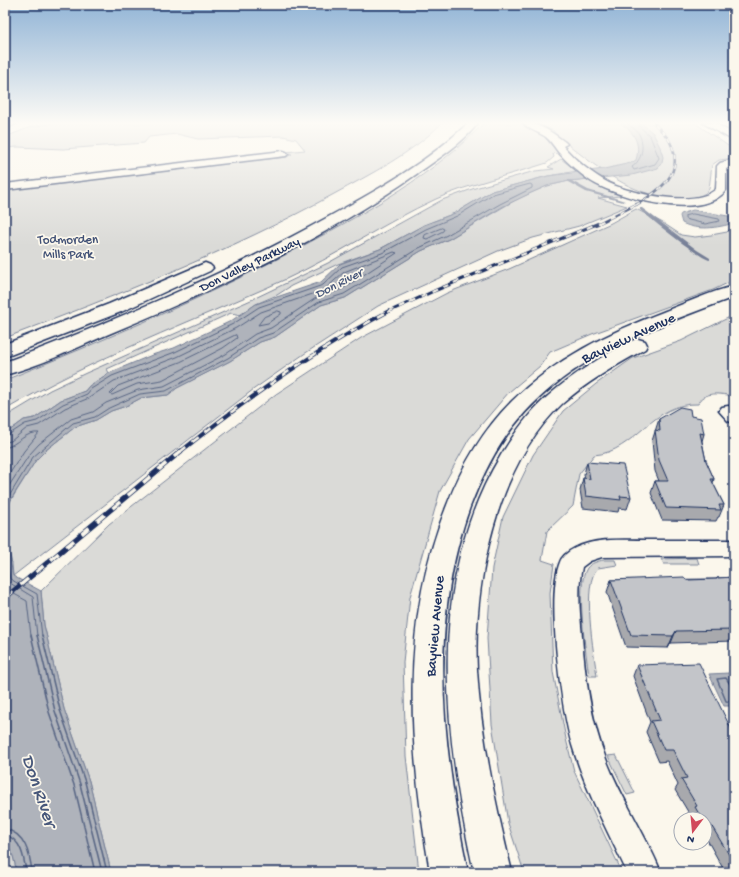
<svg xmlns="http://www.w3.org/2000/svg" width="739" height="877" font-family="'Gochi Hand',sans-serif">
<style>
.green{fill:#dadad7;stroke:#7a849a}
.water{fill:#afb3bb;stroke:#747e96}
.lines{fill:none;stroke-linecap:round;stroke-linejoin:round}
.shore-far1{stroke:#566483;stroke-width:1}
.shore{stroke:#566483;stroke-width:1.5}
.stream{fill:#747e96;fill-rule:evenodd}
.minor-casing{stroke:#1b2f5e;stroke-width:3}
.major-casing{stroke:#1b2f5e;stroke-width:3}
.highway-casing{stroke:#1b2f5e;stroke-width:3}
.minor{fill:#fbf7ec;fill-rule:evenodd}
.major{fill:#fbf7ec;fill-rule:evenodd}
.highway{fill:#fbf7ec;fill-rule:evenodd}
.rail-far3-casing{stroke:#1b2f5e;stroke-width:2.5}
.rail-far2-casing{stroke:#1b2f5e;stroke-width:3}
.rail-far1-casing{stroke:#1b2f5e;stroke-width:4}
.rail-casing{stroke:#1b2f5e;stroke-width:5}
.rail-far3{stroke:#fbf7ec;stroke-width:1.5;stroke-dasharray:4.5;stroke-linecap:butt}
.rail-far2{stroke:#fbf7ec;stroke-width:2;stroke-dasharray:6;stroke-linecap:butt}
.rail-far1{stroke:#fbf7ec;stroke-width:2.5;stroke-dasharray:8;stroke-linecap:butt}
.rail{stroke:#fbf7ec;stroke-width:3.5;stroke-dasharray:10;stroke-linecap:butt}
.wall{fill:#a8a9ad;stroke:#1b2f5e}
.shaded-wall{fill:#888a8d;stroke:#1b2f5e}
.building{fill:#c3c5c9;stroke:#1b2f5e}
.labels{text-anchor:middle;stroke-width:3.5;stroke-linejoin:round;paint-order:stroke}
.far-park-label{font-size:13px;fill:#415176;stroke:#fbf7ec}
.far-street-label{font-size:13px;fill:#1b2f5e;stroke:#fbf7ec}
.far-water-label{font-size:13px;font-style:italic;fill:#47577a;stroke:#fbf7ec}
.street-label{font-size:15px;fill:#1b2f5e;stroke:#fbf7ec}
.near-water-label{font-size:19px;font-style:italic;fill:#47577a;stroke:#fbf7ec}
</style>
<rect width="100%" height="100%" fill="#fbf7ec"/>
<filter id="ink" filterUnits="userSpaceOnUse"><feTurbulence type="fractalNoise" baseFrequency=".025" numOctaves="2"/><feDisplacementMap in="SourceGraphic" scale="8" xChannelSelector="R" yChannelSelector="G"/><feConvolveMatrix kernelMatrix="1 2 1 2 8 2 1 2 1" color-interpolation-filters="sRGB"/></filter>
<g filter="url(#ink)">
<path class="green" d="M52,123h390c-28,29 -73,52 -108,71 -105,58 -217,101 -329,144v-148l129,-17 153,-16 5,-3 -7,-2 20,-2 -9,-11 -13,-3 -85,3 -21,-5 -28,3 -5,6 -81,6 -45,-2 -13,1v-11l26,-10z
M484,123h37l22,12 15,18 -5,1 1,3 -7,6c-37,12 -75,20 -111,36 -52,24 -100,57 -152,81 -93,42 -191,78 -279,130v-30c103,-41 205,-85 303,-137 62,-33 126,-69 176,-120z
M537,123h158l39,27v8l-15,2 -7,5 -3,24c-4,7 -15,9 -22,9 -53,4 -94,-34 -133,-65v-2z
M561,159l16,12 -29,5 -56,15 -37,22 -31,12 -44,24 -42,15 -47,22 -14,9 -21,9 -15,11 -10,-2 -124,56 2,4 -20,13 -4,5 -24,9 -26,18 -11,2 -19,14v-17l45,-27 36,-17 165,-73 77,-37 114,-63 33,-12 60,-17 19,-2 -6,-2z
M587,179l17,10 17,7 -23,2 29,8 -48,20 -46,12 -35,13 -120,55 -74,48 -50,35 -241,187 -1,-13 -6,-21 -1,-29 6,-13 25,-40 10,-10 29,-23 21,-7 15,-9 15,-5 15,-8 27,-3 9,-7 53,-27 30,-19 15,-5 46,-32 24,-7 76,-47 28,-12 68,-40 30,-13 22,-5z
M636,209l27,14 18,12 14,2 16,-2 16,-3 7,-7v55l-21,10 -121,44 -42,18 -10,14 -31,26 -40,47 -29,52 -30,106 -7,65 3,94 13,116h-308l-22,-91 -25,-72 -20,-84 -3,-34 68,-67 167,-130 85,-56 86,-45 62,-24 102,-46z
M734,315v81c-14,-2 -29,-6 -36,8 -46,-2 -62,48 -104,51l-15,19 -6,32 -26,25 -5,29 12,4 -4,29 3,79 13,67 8,32 48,101h-98l-16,-49 -16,-99 -5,-86 5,-70 11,-51 30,-62 30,-44 33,-27 37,-26 48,-17z
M697,558l2,6h-35l-3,-5z
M604,560h11l2,5 -19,3c-17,14 -4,87 -1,108h-8c-3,-23 -14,-90 -2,-108 4,-5 11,-7 17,-8z
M616,755l19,38 -8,2 -19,-39z
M5,841l8,15 4,16h-12z"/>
<path class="water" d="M620,123h21l12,10 7,14 3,10 -1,5 -4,6 -26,7 -63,6 -22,5 -16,7 -29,14 -53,32 -28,12 -76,47 -24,7 -46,32 -15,5 -30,19 -53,27 -9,7 -27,3 -15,8 -15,5 -15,9 -21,7 -29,23 -10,10 -25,39 -6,14v-79l19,-14 11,-2 26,-18 24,-9 4,-5 20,-13 43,-18 22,-7 57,-27 25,-17 65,-22 19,-18 40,-15 44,-24 31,-12 37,-22 56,-15 56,-7 27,-6 5,-3c5,-17 -2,-28 -16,-37z
M693,210l41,7v6c-17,5 -36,8 -52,0l-2,-7 1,-2z
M5,530l8,46 28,15 3,34 20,84 25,72 22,91h-94l-4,-16 -8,-15z
M729,673l5,12v21h-10l-15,-32z"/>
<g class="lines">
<path class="shore-far1" d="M627,123c3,3 10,7 12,11 6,12 3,26 -7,33l2,3 21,-6 4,-6 -9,-22 -10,-9 -1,-4
M693,214l26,5 1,2 -15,3 -20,-5v-3z
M442,228l2,1 -1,2 -16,8 -3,-1 1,-3z
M278,311l3,1v2l-13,9 -10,2 6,-8z
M236,335l1,3 -14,10 -61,32 -25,4 -25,11 -2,-1 8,-8 62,-24z
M5,437l20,-13 12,-3 26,-17 24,-10 4,-5 21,-13 63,-24 58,-28 26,-17 64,-22 19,-18 40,-14 44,-24 31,-13 36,-22 37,-10 2,1v3l-32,16 -53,31 -28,13 -75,46 -25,8 -46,31 -15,5 -30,20 -62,33 -26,3 -31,14 -14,9 -22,6 -40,34 -28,46
M5,442l6,-1 16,-13 12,-3 26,-17 24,-10 25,-17 63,-24 59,-29 25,-16 63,-22 20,-18 50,-20 3,1 -55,36 -26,9 -45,30 -16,6 -29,20 -62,32 -26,4 -32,13 -13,9 -22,7 -32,25 -10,11 -24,37
M5,448c12,-3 21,-17 34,-15l-15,18 -19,30
M5,552l5,27 27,15 5,42
M5,580l28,17 4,39
M5,589l22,12 4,35"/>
<path class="shore" d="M31,635l18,77 25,73 21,87
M37,635l18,76 25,73 22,88
M42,635l18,75 25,72 22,90
M734,685l-4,-1 -4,-6 -9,1 9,22 8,1
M5,829c20,4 25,25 27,43
M5,835c16,4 19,22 21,37"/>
<path class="stream" d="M568,180h2l18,10 37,11 -2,1 -37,-10 -18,-10z
M640,208h2l55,42 13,8v2c-10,-1 -59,-41 -70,-50z"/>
<g class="minor-casing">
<path id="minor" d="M523,123c17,0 28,9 42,19l2,2 -4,2c13,15 29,28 46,37 23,11 87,25 107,6l1,-23 3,-3 14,-4v6l-8,4v21c-23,32 -110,8 -137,-10 -11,-8 -21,-17 -30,-27 -4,-5 -8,-12 -13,-16 -7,-5 -19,-8 -23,-14z
M283,151l3,1 2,2 -2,2 -281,34v-6z
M728,406l6,1v16l-6,-2 -9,-10 3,-4z
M734,540v16l-132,1 -12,4 -8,6c-5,24 -2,47 0,70 3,42 9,83 24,122 15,39 39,74 55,113h-34c-20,-42 -42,-83 -55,-127 -11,-36 -26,-150 -12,-183 2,-6 9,-11 15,-14 22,-11 51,-8 74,-8 29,0 57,0 85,0z"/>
</g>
<g class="major-casing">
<path id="major" d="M703,123h12l19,11v7z
M734,286v11c-63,24 -128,46 -181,89 -42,34 -64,72 -83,121 -43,119 -27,244 -2,365h-38c-21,-123 -31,-249 17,-367 15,-39 35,-74 65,-104 43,-42 96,-68 151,-89 23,-9 47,-20 71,-26z
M638,339l7,2 2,4 -2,4c-30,17 -57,32 -83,55 -66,61 -89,180 -85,266 4,68 19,136 35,202h-38c-30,-136 -49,-292 27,-417 13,-21 28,-43 47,-59 26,-23 53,-39 83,-55z"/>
</g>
<g class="highway-casing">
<path id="highway" d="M468,123h10c-15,20 -40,36 -60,50 -96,68 -206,118 -314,163 -32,14 -65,30 -99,39v-13c111,-42 221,-88 325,-146 48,-26 99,-55 138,-93z
M205,263l5,2 3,3 -3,3 -89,41 -116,45v-13l104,-40z"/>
</g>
<use href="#minor" class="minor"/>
<use href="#major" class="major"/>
<use href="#highway" class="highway"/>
<g class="rail-far3-casing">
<path id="rail-far3" d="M636,205c23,-14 50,-32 34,-63 -3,-7 -11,-13 -16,-19"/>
</g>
<g class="rail-far2-casing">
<path id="rail-far2" d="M388,312l46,-21 165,-68 38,-19"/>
</g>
<g class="rail-far1-casing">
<path id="rail-far1" d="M180,452c65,-52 135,-102 209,-141"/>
</g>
<g class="rail-casing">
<path id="rail" d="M5,598l176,-147"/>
</g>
<use href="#rail-far3" class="rail-far3"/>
<use href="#rail-far2" class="rail-far2"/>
<use href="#rail-far1" class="rail-far1"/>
<use href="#rail" class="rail"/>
</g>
<path class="wall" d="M691,416l13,18 -2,7 4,20 8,18 -1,4 11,22 -5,12h-1l-2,4 -54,-1 -11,-27 4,-12h4l-4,-10 -3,-30 7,-22z
M587,462l44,35 -4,12 -8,-1 -1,4 -35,-4 -3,-18 3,-12 2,1 -1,-5z
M734,577v64l-63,2 -3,5 -42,-1 -19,-55 4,-12 105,-1 1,-1z
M637,665l97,70v137h-9l-20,-36v-17h-16l-1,-1 2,-3 -15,-25 3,-5 -11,-24 -8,1 -13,-30 4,-10 -17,-46z"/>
<path class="shaded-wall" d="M5,123h15l-15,7z
M676,631l-5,12 -3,5 5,-12z
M711,825l-6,9v-6l1,-2z"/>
<path class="building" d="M680,407l10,2 1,7 10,2 3,16 -4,-1 6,28 8,18h-3l13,26h-5l2,5 -55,-2 -11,-27h13l-9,-21 -4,-30 5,1 -1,-12z
M587,462l36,3 8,32 -11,-1 1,4 -35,-4 -3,-18 7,1z
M684,577l2,3 31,-1v-1l17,-1v53l-58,1 -3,5 -42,-1 -20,-55z
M699,663l35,72v128l-23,-38 -5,1 -1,-2v-5h-3l-7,-12 2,-1 -16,-27 6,-1 -14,-28h-9l-13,-29 9,-1 -23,-55z"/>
</g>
<linearGradient id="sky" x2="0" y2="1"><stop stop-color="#91b4d6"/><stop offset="0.5" stop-color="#fdfbf6"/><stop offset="1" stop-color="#fdfbf6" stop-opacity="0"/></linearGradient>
<rect width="739" height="246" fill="url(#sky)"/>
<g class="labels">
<g class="far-park-label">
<text x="68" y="243">Todmorden<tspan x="68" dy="15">Mills Park</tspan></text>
</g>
<g class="far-street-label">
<text transform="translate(249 263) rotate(-26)" y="5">Don Valley Parkway</text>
</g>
<g class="far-water-label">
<text transform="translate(338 282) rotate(-27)" y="5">Don River</text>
</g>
<g class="street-label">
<text transform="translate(628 337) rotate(-25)" y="5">Bayview Avenue</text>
<text transform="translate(434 626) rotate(-85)" y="5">Bayview Avenue</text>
</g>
<g class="near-water-label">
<text transform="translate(41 790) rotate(71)" y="7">Don River</text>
</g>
</g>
<rect width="739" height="877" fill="none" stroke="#fbf7ec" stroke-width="20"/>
<rect x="10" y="10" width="719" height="857" fill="none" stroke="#1b2f5e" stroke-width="1.5" filter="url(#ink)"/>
<g transform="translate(693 831) rotate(196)"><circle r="19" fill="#fbf7ec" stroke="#a1a7b3"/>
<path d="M0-3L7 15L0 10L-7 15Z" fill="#d1495b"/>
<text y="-6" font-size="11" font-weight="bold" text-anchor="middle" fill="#1b2f5e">N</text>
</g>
</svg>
